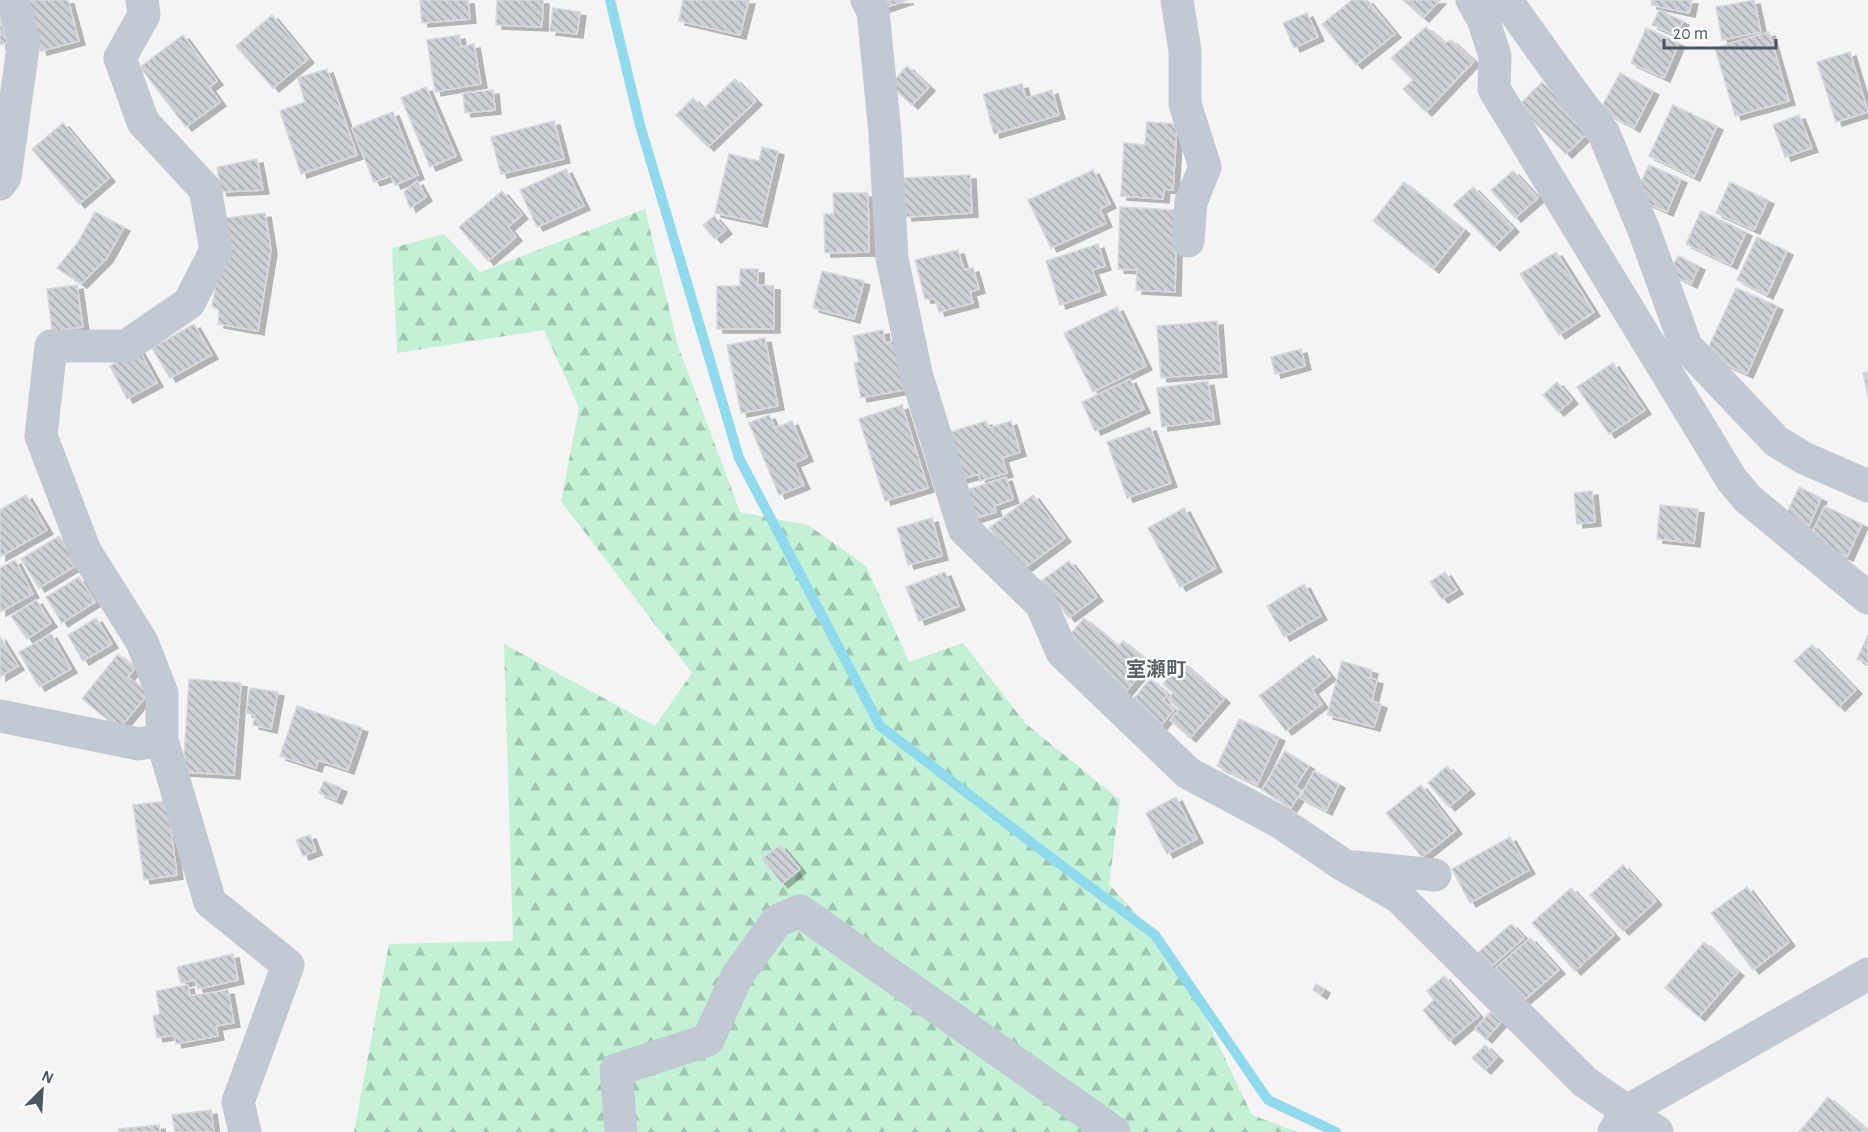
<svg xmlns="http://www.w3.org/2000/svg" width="1868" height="1132" font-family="'Alegreya Sans','Noto Sans JP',sans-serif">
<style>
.forest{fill:url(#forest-firs)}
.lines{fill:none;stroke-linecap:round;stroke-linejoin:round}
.stream{stroke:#90daee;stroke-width:10}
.building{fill:url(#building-back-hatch);stroke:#d7d9de;stroke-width:1.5;filter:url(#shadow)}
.minor{stroke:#c1cad2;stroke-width:33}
.labels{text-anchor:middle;stroke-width:4.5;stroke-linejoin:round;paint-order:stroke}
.neighbourhood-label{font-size:20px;font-weight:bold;fill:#5f6368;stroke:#fff}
</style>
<defs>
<pattern id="forest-firs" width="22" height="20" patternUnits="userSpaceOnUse" patternTransform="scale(1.5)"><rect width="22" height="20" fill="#c3f1d5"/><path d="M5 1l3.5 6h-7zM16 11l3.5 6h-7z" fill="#a0c6b0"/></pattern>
<pattern id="building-back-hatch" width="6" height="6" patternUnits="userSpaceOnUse" patternTransform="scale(1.5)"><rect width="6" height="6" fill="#cdcfd5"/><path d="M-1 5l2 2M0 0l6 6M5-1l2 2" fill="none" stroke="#a8abb0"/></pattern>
<filter id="shadow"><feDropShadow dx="6" dy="4" stdDeviation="0" flood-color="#0004"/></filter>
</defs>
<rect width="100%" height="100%" fill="#f5f3f3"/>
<path class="forest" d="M645,209l33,137 62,166 68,13 58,41 43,96 54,-19 63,81 94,76 -11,84 70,78 73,153 46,17h-944l35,-188 124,-3 -9,-297 151,82 37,-53 -131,-172 18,-93 -35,-78 -147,23 -5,-105 52,-14 36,38z"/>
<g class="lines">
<path class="stream" d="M610,0l30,125 99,333 141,268 165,127 110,82 113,165 68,32"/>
</g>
<path class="building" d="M27,0h41l11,41 -38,10z
M420,0h48l2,19 -48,4z
M497,0h46l-1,27 -46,-2z
M683,0h66l-9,35 -61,-14z
M878,0h30l-27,9z
M1352,0h15l28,34 -39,31 -34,-41z
M1403,0h37l-17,18z
M1652,0h40l-3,13 -38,-8z
M1754,0l7,32 -39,8 -6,-33z
M553,8l27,4 -3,22 -27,-3z
M1659,10l24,11 -7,14 -24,-10z
M1307,13l11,24 -24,11 -11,-25z
M272,15l36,44 -35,29 -37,-42z
M0,18l7,25 -7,2z
M1426,27l19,16 6,-3 23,21 -48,51 -23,-23 10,-9 -22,-22z
M1646,28l33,15 -15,35 -33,-15z
M1769,32l20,69 -54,15 -20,-68z
M183,35l34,46 -8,6 11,15 -34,25 -46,-60z
M459,35l2,12 13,-3 7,40 -46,8 -8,-52z
M1850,52l18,60 -32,10 -19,-60z
M907,66l22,21 -17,18 -22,-20z
M327,69l30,86 -56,19 -21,-63 25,-9 -7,-24z
M1620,73l33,18 -19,37 -34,-18z
M735,79l21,22 -48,46 -32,-32 17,-17 10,11z
M1542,82l48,49 -24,23 -48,-48z
M1022,84l4,14 26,-8 7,25 -65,19 -11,-40z
M426,87l30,69 -26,11 -29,-69z
M493,90l2,20 -30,3 -2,-20z
M1673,105l44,21 -23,51 -45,-21z
M393,112l25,63 -23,10 -4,-9 -17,6 -22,-54z
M1799,115l13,33 -27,9 -12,-32z
M554,121l10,38 -63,15 -10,-37z
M1147,122l30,2 -4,66 -9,-1 -1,10 -42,-3 3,-53 21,2z
M63,123l46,55 -30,26 -47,-55z
M762,147l16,4 -17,72 -46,-10 14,-59 30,7z
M257,159l6,31 -42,2 -4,-25z
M1649,165l32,14 -14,33 -33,-15z
M566,169l18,37 -47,21 -17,-37z
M1093,170l17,34 -10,5 6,14 -55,25 -23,-48z
M1513,171l25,27 -23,20 -24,-28z
M970,175l2,38 -66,4 -3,-39z
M417,181l9,16 -16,11 -6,-16z
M1404,182l60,48 -31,39 -60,-48z
M1730,182l38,18 -14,30 -38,-17z
M1473,187l40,41 -19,19 -41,-42z
M502,191l20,24 -14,12 8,10 -28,24 -29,-34z
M833,193h35l1,59 -44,1 -1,-39h10z
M1120,207l57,3 -2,82 -39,-2 1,-20 -19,-1z
M1701,211l45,21 -15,33 -45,-21z
M95,212l29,15 -17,31 -26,26 -24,-16 21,-26z
M265,213l6,37 -13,81 -40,-7 1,-14 -7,-4 11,-59 -4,-28z
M714,216l12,14 -11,9 -12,-14z
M1757,237l30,14 -20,44 -30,-15z
M1098,244l7,22 -13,4 8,21 -40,14 -14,-44z
M958,250l6,20 9,-2 6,21 -9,3 3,11 -34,9 -4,-13h-10l-10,-39z
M1556,252l38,60 -35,23 -39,-61z
M1678,256l21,10 -8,18 -22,-11z
M740,269h18v16l16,1v43h-57v-43h23z
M822,271l42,10 -10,38 -41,-11z
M77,285l6,42 -31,4 -5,-42z
M1736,288l41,18 -30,68 -42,-19z
M1117,307l29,59 -53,26 -29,-59z
M1217,321l4,52 -60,5 -4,-52z
M194,324l18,31 -42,23 -18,-30z
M883,330l2,13 10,-2 9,49 -43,8 -7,-35 5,-1 -6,-26z
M765,338l13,68 -37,7 -14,-68z
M1301,349l4,17 -30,8 -4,-17z
M139,350l18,33 -30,16 -17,-33z
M1613,363l32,47 -36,24 -32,-47z
M1868,372v24l-5,-23z
M1130,379l14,30 -49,22 -13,-29z
M1208,381l6,39 -52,7 -5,-39z
M1557,382l15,18 -14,12 -15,-17z
M902,405l26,83 -43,13 -26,-82z
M769,415l6,13 17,-7 15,36 -13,6 10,22 -25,10 -30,-72z
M986,421l2,7 23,-7 9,31 -18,6 5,15 -27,8 -1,-7 -22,6 -13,-46z
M1150,427l21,56 -44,15 -20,-56z
M1006,477l7,22 -19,7 2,6 -23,7 -9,-28z
M1799,487l22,11 -12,28 -23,-11z
M1592,491l3,31 -18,2 -3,-31z
M26,495l21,35 -47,27v-47z
M1033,495l32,43 -43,32 -33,-42z
M1660,505l38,4 -4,34 -37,-4z
M1825,506l37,18 -15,33 -38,-18z
M1184,508l32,60 -36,19 -32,-59z
M932,518l10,38 -34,9 -11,-37z
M59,536l18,29 -38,23 -18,-29z
M15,560l18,34 -33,18v-44z
M1069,561l28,36 -28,21 -28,-37z
M945,572l14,34 -40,15 -13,-34z
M1445,572l12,18 -15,9 -12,-17z
M79,577l16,25 -33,21 -16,-26z
M1304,584l17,32 -37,21 -17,-31z
M36,600l15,23 -24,16 -16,-23z
M96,618l16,26 -29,17 -15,-26z
M1084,618l34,28 5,-5 27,22 -27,32 -59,-53z
M51,634l20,35 -32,18 -20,-35z
M1868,635v29l-11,-5z
M0,637l18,29 -18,11z
M1812,645l44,45 -17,17 -45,-46z
M118,654l17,14 -7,9 20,17 -29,35 -37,-30z
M1313,655l17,21 -18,14 10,14 -36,27 -27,-35z
M1342,661l30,9 -2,8 7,2 -5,21 9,3 -7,23 -47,-12z
M1182,662l42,37 -34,39 -20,-18 9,-10 -11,-11 5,-6 -10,-9z
M189,679l52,4 -7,92 -51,-3z
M1150,679l18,15 -5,6 11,10 -18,21 -29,-24z
M250,688l28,4 -7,37 -18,-4 2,-10 -9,-2z
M297,706l65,22 -14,42 -30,-10 -2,8 -36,-12z
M1239,719l40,18 -22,48 -40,-19z
M1285,751l24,15 -14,21 7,4 -11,17 -29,-18z
M1447,766l22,24 -20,17 -21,-24z
M1314,771l25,13 -13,27 -26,-13z
M324,781l17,7 -5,12 -17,-7z
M1421,785l35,45 -34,27 -36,-44z
M1176,797l21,42 -30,15 -21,-41z
M167,801l10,74 -33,5 -11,-75z
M310,835l6,16 -13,5 -7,-16z
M1510,837l19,33 -59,33 -18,-34z
M780,845l20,24 -18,15 -20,-25z
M1623,865l33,36 -33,30 -33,-36z
M1747,887l42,55 -36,28 -42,-57z
M1571,888l43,47 -39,36 -43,-48z
M1511,924l13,14 -40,35 -12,-15z
M1530,938l29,32 -43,37 -28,-32z
M1704,942l34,30 -39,45 -34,-29z
M233,954l5,26 -40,9 -3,-9 -14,3 -4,-16z
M1444,976l35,40 -30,25 -26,-31 11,-10 -7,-9z
M1316,984l8,5 -3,6 -8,-5z
M188,985l2,11 38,-6 6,33 -18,3 2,10 -42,8 -2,-9 -17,3 -4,-22 7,-2 -4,-23z
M1490,1012l11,10 -15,17 -11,-10z
M1485,1045l12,12 -12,13 -13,-12z
M1828,1097l40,34v1h-69z
M211,1110l3,22h-39l-3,-17z
M159,1125l1,7h-41l-1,-3z"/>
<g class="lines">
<path class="minor" d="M142,0l2,15 -24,43 23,64 62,67 11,61 -27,53 -63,43h-75l-10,90 44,115 57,91 20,51v47l48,162 78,63 -50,137 7,30
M867,0l6,11 12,122 7,125 24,115 48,156 77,75 21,48 126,121 92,49 65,44 54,31 186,185 72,50
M1177,0l8,51v53l20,63 -14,35 -3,39
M1472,0l11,19 12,37 -1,33 238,391 16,19 120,99
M1506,0l66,92 32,42 41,99 41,113 90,95 28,17 64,28
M0,184l5,-7 19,-136 -11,-41
M0,716l139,28 23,-4
M1355,867l80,8
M621,1132l-5,-62 92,-30 29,-64 40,-55 23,-10 314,221
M1614,1132l13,-21 241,-137"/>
</g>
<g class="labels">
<g class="neighbourhood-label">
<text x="1156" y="676">室瀬町</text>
</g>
</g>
<g transform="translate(42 1090) rotate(24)" stroke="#ffffff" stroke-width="4.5" paint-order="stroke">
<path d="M0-4.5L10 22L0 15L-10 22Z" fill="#4a5661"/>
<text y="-9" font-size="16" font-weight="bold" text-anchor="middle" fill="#4a5661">N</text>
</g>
<path d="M1664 39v9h112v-9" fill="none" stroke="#4a5661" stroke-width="3"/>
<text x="1673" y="39" font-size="18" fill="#4a5661" stroke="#ffffff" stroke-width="4.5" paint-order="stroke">20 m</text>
</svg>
